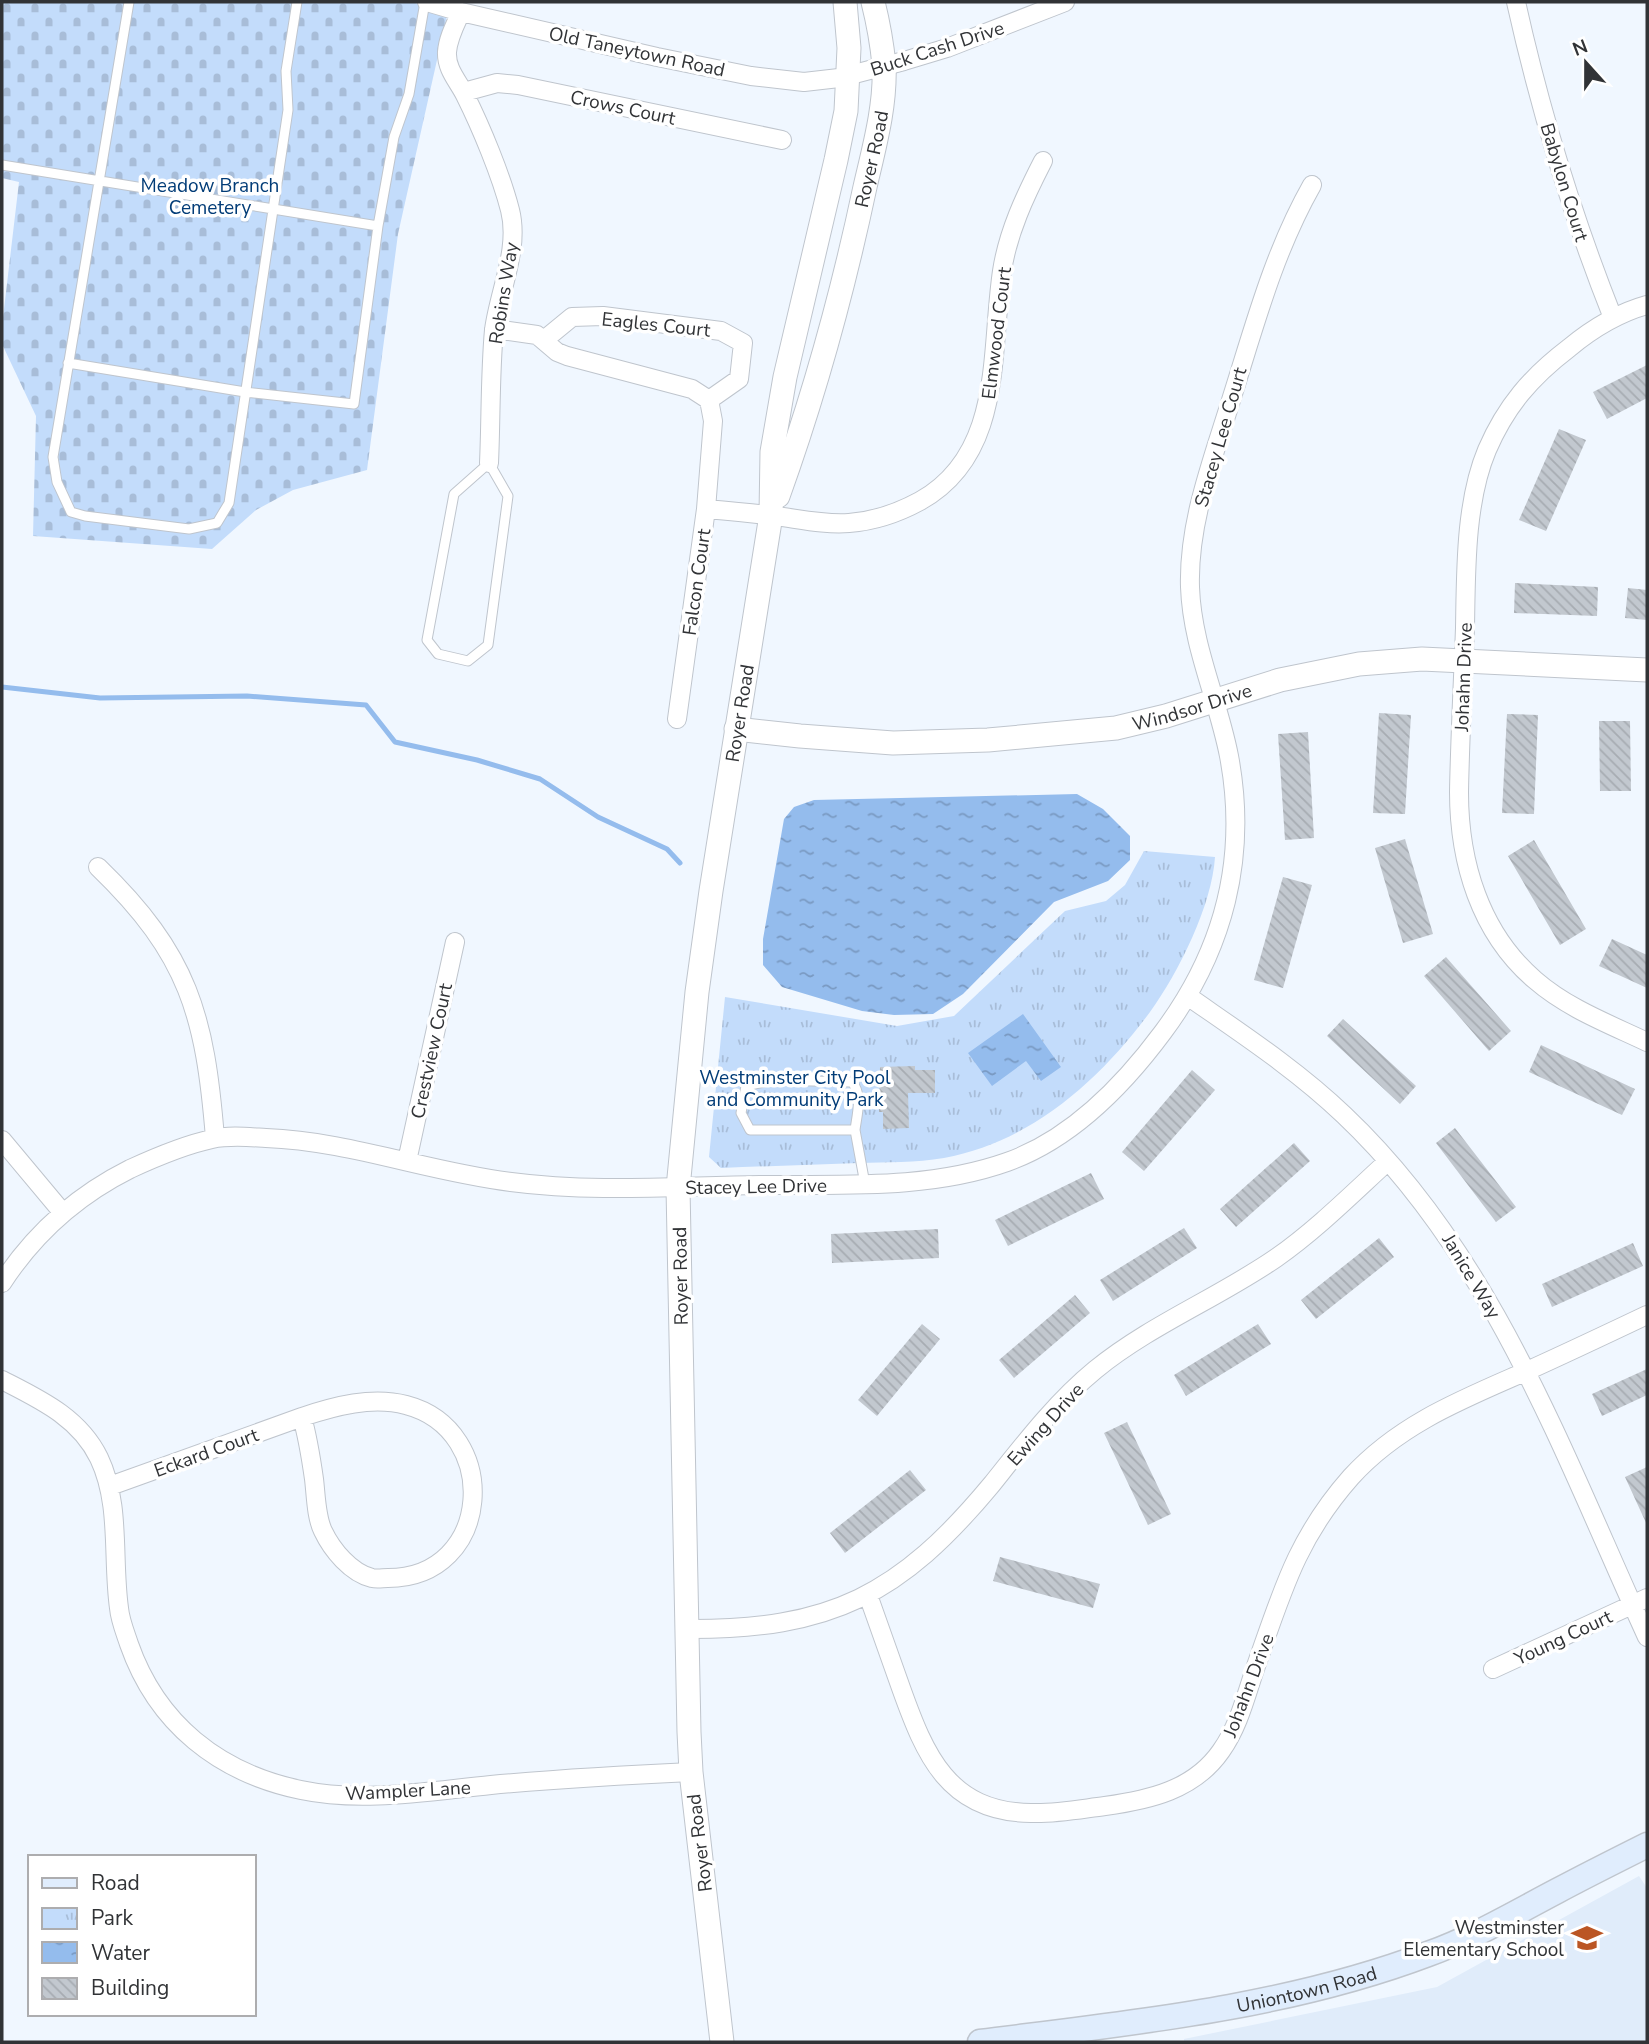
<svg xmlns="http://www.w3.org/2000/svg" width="1649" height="2044" font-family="'Nunito Sans',sans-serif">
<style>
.built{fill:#e0ecfa}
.cemetery{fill:url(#cemetery-stones)}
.park{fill:url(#park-tufts)}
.water{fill:url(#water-ripples)}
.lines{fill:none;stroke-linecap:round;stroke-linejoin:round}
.stream{stroke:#94bced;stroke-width:5}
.building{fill:url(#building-back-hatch)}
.service-casing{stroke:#bfc5cd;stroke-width:11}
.minor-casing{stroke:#bfc5cd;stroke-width:20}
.tertiary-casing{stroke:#bfc5cd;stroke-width:25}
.secondary-casing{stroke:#bfc5cd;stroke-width:27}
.service{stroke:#fff;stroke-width:9}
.minor{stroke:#fff;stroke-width:18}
.tertiary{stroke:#fff;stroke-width:23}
.secondary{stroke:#e0edfd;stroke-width:24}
.labels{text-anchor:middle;stroke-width:7;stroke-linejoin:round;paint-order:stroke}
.street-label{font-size:19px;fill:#313336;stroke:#fff}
.park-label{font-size:19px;fill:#023c77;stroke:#fff}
.poi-label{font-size:19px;fill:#313336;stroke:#fff;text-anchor:end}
</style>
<defs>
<pattern id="cemetery-stones" width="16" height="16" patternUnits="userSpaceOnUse" patternTransform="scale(1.75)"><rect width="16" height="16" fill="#c3dcfb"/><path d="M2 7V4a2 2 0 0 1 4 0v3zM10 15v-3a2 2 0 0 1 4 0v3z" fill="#a8bdd8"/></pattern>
<pattern id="park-tufts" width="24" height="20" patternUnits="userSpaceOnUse" patternTransform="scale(1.75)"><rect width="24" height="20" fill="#c3dcfb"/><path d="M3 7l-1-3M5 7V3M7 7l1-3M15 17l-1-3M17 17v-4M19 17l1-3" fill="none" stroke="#a8bdd8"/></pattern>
<pattern id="water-ripples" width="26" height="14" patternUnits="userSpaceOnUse" patternTransform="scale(1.75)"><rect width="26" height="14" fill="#94bced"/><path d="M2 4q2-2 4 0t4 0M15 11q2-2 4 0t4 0" fill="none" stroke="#7999c1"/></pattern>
<pattern id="building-back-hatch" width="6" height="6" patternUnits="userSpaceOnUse" patternTransform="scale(1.75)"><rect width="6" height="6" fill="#c2c8cf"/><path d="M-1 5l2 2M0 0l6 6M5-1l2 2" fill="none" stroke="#a7acb2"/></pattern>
</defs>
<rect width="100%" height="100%" fill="#f0f7ff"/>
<path class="built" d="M1639,1876l8,12v154h-463v-3l253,-52z"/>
<path class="cemetery" d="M2,2h409l37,9 -50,223 -31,236 -74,20 -37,20 -44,39 -179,-13 3,-120 -34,-72v-18l17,-144 -17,-4z"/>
<path class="park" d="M1144,851l71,6c-3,48 -36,115 -65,155 -51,69 -119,130 -206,146 -28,5 -58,4 -85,5 -46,2 -92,3 -138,5l-12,-11 16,-160 172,29 57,-10 111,-105 41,-10 19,-16z"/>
<path class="water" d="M1077,794l26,15 27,27v24l-22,21 -54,21 -91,92 -30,20 -39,1 -32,-4 -80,-24 -19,-22v-26l21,-120 10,-12 20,-7z
M1023,1014l38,53 -20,14 -15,-20 -34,25 -24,-33z"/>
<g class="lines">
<path class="stream" d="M2,687l98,11 147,-2 119,9 29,37 82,18 63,19 58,38 69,32 13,14"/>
</g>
<path class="building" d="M1647,365v33l-40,21 -14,-27z
M1559,429l27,11 -40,91 -27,-11z
M1515,583l83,4 -1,29 -83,-3z
M1628,588l19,2v30l-22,-2z
M1379,713l32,2 -6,99 -32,-1z
M1507,714l31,1 -4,99 -32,-1z
M1599,721h31l1,70h-31z
M1308,732l6,106 -29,2 -7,-106z
M1405,839l28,95 -30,9 -28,-95z
M1534,840l52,89 -26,16 -52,-89z
M1283,877l29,8 -29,103 -29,-8z
M1612,939l35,16v33l-48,-22z
M1446,957l65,74 -22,20 -65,-75z
M1343,1019l73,67 -16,18 -73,-68z
M1541,1045l94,44 -13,26 -93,-43z
M915,1066v4h20v23h-27l1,35 -26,1v-17h-4l1,-45z
M1192,1070l23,20 -71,81 -22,-19z
M1455,1128l61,79 -20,15 -60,-79z
M1294,1143l16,18 -74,66 -16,-18z
M1091,1173l13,26 -96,47 -13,-26z
M1184,1228l13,20 -84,53 -13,-21z
M938,1229l1,29 -107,5 -1,-29z
M1379,1238l15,19 -78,62 -15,-19z
M1633,1243l10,23 -91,41 -10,-23z
M1075,1295l15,18 -76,65 -15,-18z
M922,1324l18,15 -63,77 -19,-16z
M1258,1324l13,20 -85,52 -12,-21z
M1647,1369v26l-45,21 -10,-22z
M1127,1422l44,92 -23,11 -44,-92z
M1647,1467v58l-22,-48z
M910,1470l16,20 -81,63 -15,-20z
M1000,1557l100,27 -7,24 -100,-27z"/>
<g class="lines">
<g class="service-casing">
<path id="service" d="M129,2l-76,455 4,25 14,30 14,4 104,13 28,-6 12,-20 59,-393 -2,-39 11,-69
M2,165l376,61
M68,363l177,29 109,12 24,-178 16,-89 15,-43 16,-92
M489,463l19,33 -20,149 -20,16 -30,-7 -11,-14 27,-146z
M855,1130c2,-16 8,-35 -3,-48l-79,-2 -27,6 -5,27 9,17h105l10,54"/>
</g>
<g class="minor-casing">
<path id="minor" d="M427,2l34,10 196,45 94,19 53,6 35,-4 65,-17 43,-13 118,-46
M1516,2c24,108 56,213 97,316
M461,12c-6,13 -13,26 -14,40 -1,17 11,29 18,43 16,32 36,80 45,115 10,39 -11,81 -16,120 -4,44 -3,89 -5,133
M464,92l33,-9 21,2 264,55
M1647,305c-29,8 -55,24 -78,43 -38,29 -63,58 -82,102 -22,52 -21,122 -22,178 -2,54 -5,109 -6,164 0,70 21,141 76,188 32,28 74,44 112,62
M494,329l43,6 20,17 10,4 125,33 17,11 4,21 -7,88 -29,210
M544,340l28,-23 31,-1 118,15 22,12 -4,36 -30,21
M706,509c23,2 46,4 69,7 24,3 50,9 74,7 26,-2 49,-10 71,-22 84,-47 70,-149 82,-230 6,-39 23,-75 41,-110
M98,867c91,88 107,148 117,271
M1189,997c53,37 108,73 155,118 150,142 219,339 303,522
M2,1140l61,73
M407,1161l48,-219
M2,1283c32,-49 76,-88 128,-114 26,-12 54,-24 82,-30 17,-4 36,-2 54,-1 83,3 162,34 245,44 83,11 165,4 249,3 82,-1 168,5 247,-23 65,-23 116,-76 156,-130 61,-82 85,-175 66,-276 -11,-57 -37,-110 -39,-169 -2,-65 23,-128 42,-190 23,-73 42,-145 80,-212
M2,1380c37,19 77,37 97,78 22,46 13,100 20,150 1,12 6,24 10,36 28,80 90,129 172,146 61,13 128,1 190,-5 66,-6 133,-10 200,-13
M110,1486l192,-69c33,-11 70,-21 104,-12 96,25 87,173 -18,173 -5,0 -11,1 -16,0 -21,-5 -40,-28 -49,-47 -7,-14 -7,-36 -9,-52 -3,-21 -6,-41 -12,-62
M868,1595c11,31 22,62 33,93 24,67 47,124 130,125 25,1 50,-4 74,-7 44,-6 89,-16 116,-55 18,-25 25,-56 35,-85 26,-74 41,-128 95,-189 48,-53 112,-78 176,-106 40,-18 80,-37 120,-56
M686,1629c145,1 214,-34 306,-145 32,-40 64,-82 103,-114 55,-45 123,-72 181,-112 40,-28 76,-64 112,-97
M1493,1669l154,-71"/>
</g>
<g class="tertiary-casing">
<g id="tertiary">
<path id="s1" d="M778,496c36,-100 65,-205 87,-309 9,-39 21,-82 19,-122 -2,-21 -6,-43 -11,-63"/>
<path id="s2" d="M736,729l64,7 93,7 95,-3 128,-12 50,-12 114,-36 79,-16 63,-5 225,11"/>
<path id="s3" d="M722,2042l-31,-270 -2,-40 -11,-544 19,-196 14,-101 60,-376 1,-63 13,-75 51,-217 10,-49 3,-63 -4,-46"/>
</g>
</g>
<g class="secondary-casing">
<g id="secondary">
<path id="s4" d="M980,2042c150,-19 305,-34 448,-88 45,-16 87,-41 129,-63 30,-16 60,-31 90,-46"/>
</g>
</g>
<use href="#service" class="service"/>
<use href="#minor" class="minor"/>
<use href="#tertiary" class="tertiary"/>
<use href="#secondary" class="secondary"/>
</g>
<defs>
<g id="school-bare" transform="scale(2.415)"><path d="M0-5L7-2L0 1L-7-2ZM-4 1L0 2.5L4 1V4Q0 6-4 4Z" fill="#bb5624" stroke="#fff" stroke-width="2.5" paint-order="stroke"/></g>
</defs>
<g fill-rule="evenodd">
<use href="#school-bare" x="1587" y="1938"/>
</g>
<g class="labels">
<g class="street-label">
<text transform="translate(937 48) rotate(-18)" y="7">Buck Cash Drive</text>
<text transform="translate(637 51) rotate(12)" y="7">Old Taneytown Road</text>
<text transform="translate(623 107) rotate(12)" y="7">Crows Court</text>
<text dy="7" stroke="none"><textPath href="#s1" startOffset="350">Royer Road</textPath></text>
<text transform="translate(1565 182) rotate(73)" y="7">Babylon Court</text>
<text transform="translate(503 293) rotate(-81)" y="7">Robins Way</text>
<text transform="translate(656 324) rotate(6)" y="7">Eagles Court</text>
<text transform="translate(996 333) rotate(-83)" y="7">Elmwood Court</text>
<text transform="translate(1220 437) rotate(-74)" y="7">Stacey Lee Court</text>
<text transform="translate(696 582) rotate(-82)" y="7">Falcon Court</text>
<text transform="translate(1463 677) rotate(-88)" y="7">Johahn Drive</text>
<text dy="7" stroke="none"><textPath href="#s2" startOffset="460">Windsor Drive</textPath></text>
<text dy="7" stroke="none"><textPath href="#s3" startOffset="1335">Royer Road</textPath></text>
<text transform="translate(431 1051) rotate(-78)" y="7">Crestview Court</text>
<text transform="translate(756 1186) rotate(-1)" y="7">Stacey Lee Drive</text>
<text transform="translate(680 1276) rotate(-91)" y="7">Royer Road</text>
<text transform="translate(1472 1276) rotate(59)" y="7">Janice Way</text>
<text transform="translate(1045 1424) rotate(-48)" y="7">Ewing Drive</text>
<text transform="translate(206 1452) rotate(-20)" y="7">Eckard Court</text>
<text transform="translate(1563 1637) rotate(-25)" y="7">Young Court</text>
<text transform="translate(1248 1685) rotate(-69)" y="7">Johahn Drive</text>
<text transform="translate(408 1790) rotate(-3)" y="7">Wampler Lane</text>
<text transform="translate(699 1843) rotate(-97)" y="7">Royer Road</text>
<text dy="7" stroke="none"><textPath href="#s4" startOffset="331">Uniontown Road</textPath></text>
</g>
<g class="park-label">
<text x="210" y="192">Meadow Branch<tspan x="210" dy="22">Cemetery</tspan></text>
<text x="795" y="1084">Westminster City Pool<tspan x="795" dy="22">and Community Park</tspan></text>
</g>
<g class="poi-label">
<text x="1564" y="1934">Westminster<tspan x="1564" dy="22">Elementary School</tspan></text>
</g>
</g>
<rect width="1649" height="2044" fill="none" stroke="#313336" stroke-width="7"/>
<rect x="28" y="1855" width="228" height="161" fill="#ffffff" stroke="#adadaf" stroke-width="2"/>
<rect x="42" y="1878" width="35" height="10" fill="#e0edfd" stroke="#adadaf" stroke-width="2"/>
<text x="91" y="1890" font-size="21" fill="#313336">Road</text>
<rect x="42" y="1908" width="35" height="21" fill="url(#park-tufts)" stroke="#adadaf" stroke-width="2"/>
<text x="91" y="1925" font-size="21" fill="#313336">Park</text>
<rect x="42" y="1942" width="35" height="21" fill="url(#water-ripples)" stroke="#adadaf" stroke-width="2"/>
<text x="91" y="1960" font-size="21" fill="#313336">Water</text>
<rect x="42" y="1978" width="35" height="21" fill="url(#building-back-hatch)" stroke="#adadaf" stroke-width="2"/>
<text x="91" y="1995" font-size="21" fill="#313336">Building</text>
<g transform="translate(1586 63) rotate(339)" stroke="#ffffff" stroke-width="5" paint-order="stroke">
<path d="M0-5L12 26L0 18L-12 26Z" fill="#313336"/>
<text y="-10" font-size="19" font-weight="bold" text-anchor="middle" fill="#313336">N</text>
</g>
</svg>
